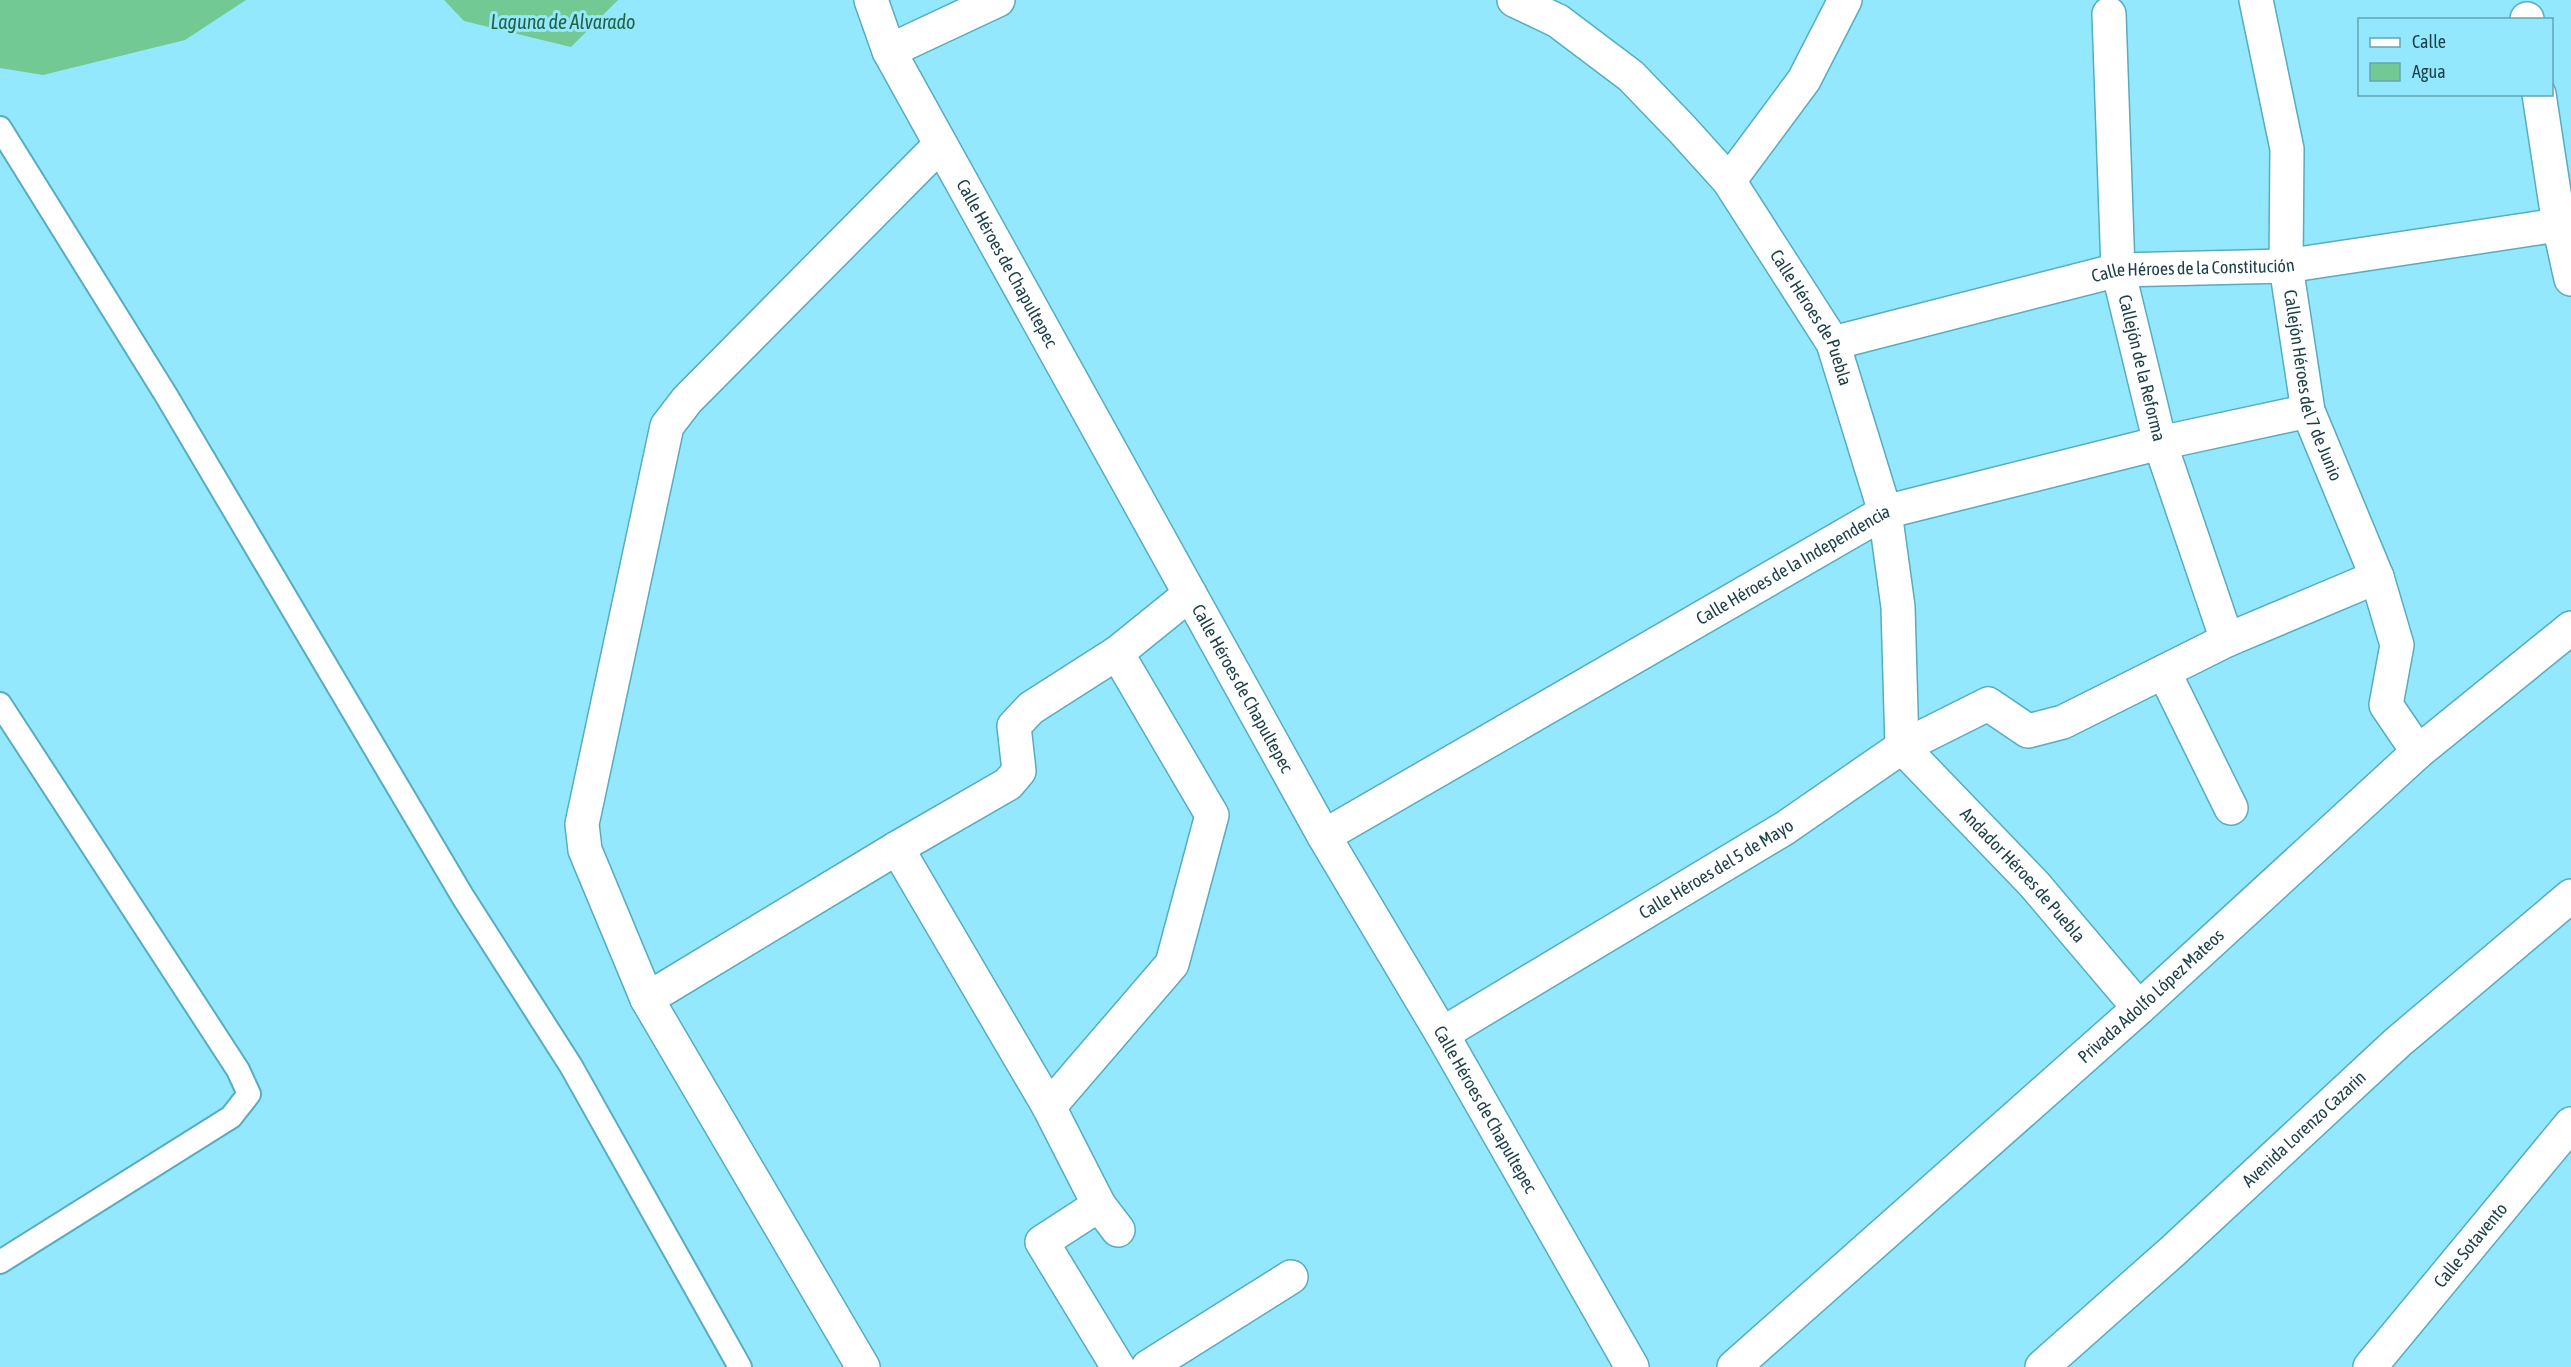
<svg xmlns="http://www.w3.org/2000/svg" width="2571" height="1367" font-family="'Asap Condensed',sans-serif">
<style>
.water{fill:#73c994}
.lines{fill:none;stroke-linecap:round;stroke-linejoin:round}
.lane-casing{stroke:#57acc0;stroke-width:26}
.street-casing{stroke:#57acc0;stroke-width:36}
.lane{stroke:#fff;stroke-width:22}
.street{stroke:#fff;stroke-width:33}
.labels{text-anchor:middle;stroke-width:6;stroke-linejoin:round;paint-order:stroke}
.street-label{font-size:18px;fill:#1b3f47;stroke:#93e8fd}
.water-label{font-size:20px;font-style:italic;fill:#256340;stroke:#93e8fd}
</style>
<rect width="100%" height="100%" fill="#93e8fd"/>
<path class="water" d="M0,0h246l-61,40 -142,35 -43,-7z
M444,0h174l-47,47 -107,-26z"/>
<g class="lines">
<g class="lane-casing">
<path id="lane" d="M0,128l166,267 297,502 108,169 169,301
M0,704l238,366 11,24 -18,23 -231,145"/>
</g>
<g class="street-casing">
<g id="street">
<path id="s1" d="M871,0l18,51 435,785 118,198 190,333"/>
<path id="s2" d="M1514,0l44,21 73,55 51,53 47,52 104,162 52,169 13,95 4,140 132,137 105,124"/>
<path id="s3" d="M2256,0l31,149 -1,117 22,145 69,166 20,68 -11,60 32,47"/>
<path id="s4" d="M2109,14l9,256 42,173 67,197"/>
<path d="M2527,19v1"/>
<path d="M889,51l109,-51"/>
<path d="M2539,94l20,131 12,54"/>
<path d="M1729,181l75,-101 41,-80"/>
<path id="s5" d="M1833,343l285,-73 168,-4 285,-43"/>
<path d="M2164,672l67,136"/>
<path id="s6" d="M1324,836l561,-324 275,-69 148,-32"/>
<path d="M897,848l152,259 50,98 19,25"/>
<path d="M647,999l250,-151 111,-64 11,-13 -5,-45 17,-18 86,-55 73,-59"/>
<path id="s7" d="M1442,1034l343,-206 117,-81 86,-43 40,27 35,-9 164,-82 150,-63"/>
<path d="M1049,1107l123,-143 40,-149 -95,-162"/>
<path d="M1099,1205l-57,37 76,125"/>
<path d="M863,1367l-216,-368 -62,-149 -3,-26 85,-398 20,-26 253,-255"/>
<path d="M1148,1367l143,-90"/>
<path id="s8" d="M1734,1367l405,-359 279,-256 153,-124"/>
<path id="s9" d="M2042,1367l132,-117 224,-208 173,-146"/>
<path id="s10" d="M2370,1367l201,-243"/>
</g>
</g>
<use href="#lane" class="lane"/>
<use href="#street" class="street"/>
</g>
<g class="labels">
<g class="street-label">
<text dy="6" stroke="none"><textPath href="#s1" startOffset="297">Calle Héroes de Chapultepec</textPath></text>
<text dy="6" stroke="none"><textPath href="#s5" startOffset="369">Calle Héroes de la Constitución</textPath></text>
<text dy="6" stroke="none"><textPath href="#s2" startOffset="444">Calle Héroes de Puebla</textPath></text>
<text dy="6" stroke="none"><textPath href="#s4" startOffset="357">Callejón de la Reforma</textPath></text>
<text dy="6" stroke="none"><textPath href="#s3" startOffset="392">Callejón Héroes del 7 de Junio</textPath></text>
<text dy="6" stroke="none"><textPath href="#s6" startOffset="542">Calle Héroes de la Independencia</textPath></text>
<text dy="6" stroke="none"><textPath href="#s1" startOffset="783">Calle Héroes de Chapultepec</textPath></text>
<text dy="6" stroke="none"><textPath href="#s7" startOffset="320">Calle Héroes del 5 de Mayo</textPath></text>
<text dy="6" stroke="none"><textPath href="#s2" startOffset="1065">Andador Héroes de Puebla</textPath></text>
<text dy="6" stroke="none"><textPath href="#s8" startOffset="558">Privada Adolfo López Mateos</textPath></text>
<text dy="6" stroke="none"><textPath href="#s1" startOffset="1269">Calle Héroes de Chapultepec</textPath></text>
<text dy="6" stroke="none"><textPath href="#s9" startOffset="354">Avenida Lorenzo Cazarin</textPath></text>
<text dy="6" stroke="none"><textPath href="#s10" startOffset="158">Calle Sotavento</textPath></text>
</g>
<g class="water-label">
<text x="563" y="29">Laguna de Alvarado</text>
</g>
</g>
<rect x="2358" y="18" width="195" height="78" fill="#93e8fd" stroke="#63a4b4" stroke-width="1.5"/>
<rect x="2370" y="38" width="30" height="9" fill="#ffffff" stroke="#63a4b4" stroke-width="1.5"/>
<text x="2412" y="48" font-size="18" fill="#1b3f47">Calle</text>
<rect x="2370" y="63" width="30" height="18" fill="#73c994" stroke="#63a4b4" stroke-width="1.5"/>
<text x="2412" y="78" font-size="18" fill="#1b3f47">Agua</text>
</svg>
